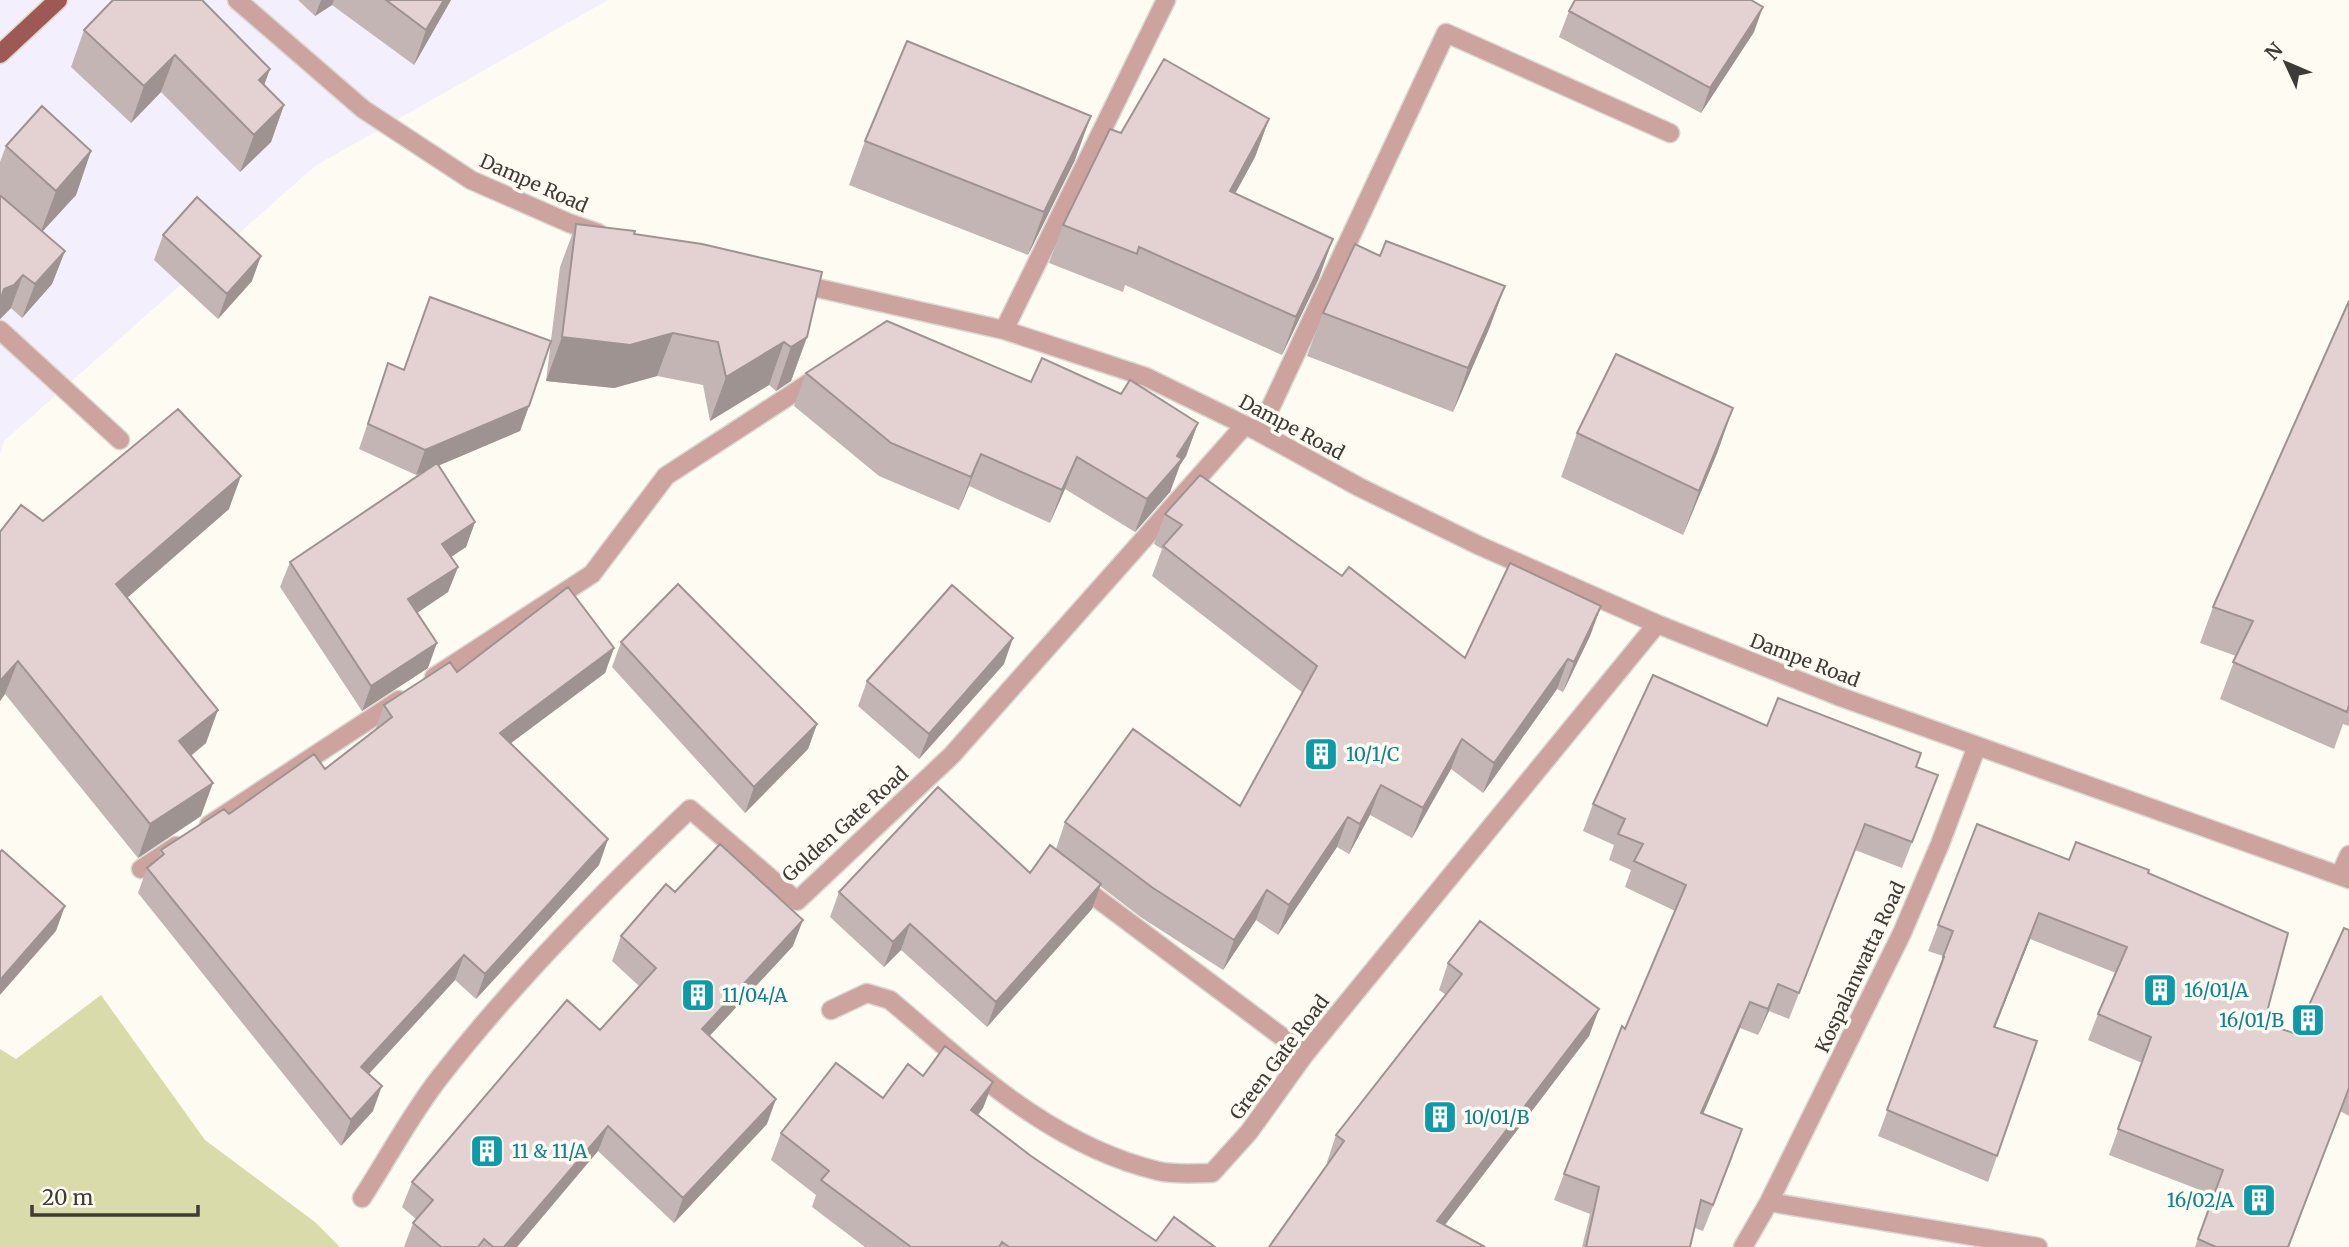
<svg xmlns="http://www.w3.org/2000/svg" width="2349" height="1247" font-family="Merriweather,serif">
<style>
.commercial{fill:#f3effc}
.green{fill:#d9dcaa}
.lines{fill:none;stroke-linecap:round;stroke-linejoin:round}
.minor-casing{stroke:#dbd8d1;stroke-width:21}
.major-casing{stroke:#dbd8d1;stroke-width:21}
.minor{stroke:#cda3a0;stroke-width:18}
.major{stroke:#9f5955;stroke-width:18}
.wall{fill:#c3b5b4}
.shaded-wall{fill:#9f9392}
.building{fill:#e3d2d1;stroke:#9f9392;stroke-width:2}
.labels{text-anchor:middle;stroke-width:7;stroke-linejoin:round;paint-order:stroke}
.street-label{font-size:19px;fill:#3d3b35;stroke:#fefbf3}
.culture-label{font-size:19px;fill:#0d838f;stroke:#fefbf3;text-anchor:start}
</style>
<rect width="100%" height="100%" fill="#fefbf3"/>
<path class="commercial" d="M0,0h608l-293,166 -311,275 -4,13z"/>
<path class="green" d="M101,995l104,145 110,82 25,25h-340v-198l16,10z"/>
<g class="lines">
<g class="minor-casing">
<path id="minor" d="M237,0l126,109 108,71 98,43 29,10
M795,283l209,47 142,47 113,55 100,55 121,59 177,78 181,72 511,183
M0,330l120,110
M1004,330l162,-330
M1259,432l187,-399 224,100
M434,677l158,-103 74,-98 155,-101
M209,825l190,-125
M141,869l35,-23
M2340,875l9,-20
M1078,884l227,170
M831,1010l36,-17 23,7c82,69 160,145 268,171 17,4 37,2 54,2l37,-41 56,-78 352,-430
M362,1198c26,-40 49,-84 78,-121 75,-96 162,-184 250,-268l107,92 155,-146 293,-330
M1769,1202l269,45
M1743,1247l26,-45 133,-269 38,-89 37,-98"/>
</g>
<g class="major-casing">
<path id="major" d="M0,54l58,-54"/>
</g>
<use href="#minor" class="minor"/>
<use href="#major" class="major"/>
</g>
<path class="wall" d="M113,0l151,85 20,20 -13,37 -31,30 -79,-80 -30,31 -60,-56 13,-37z
M298,0h153l-37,65 -82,-60 -17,11z
M1569,11l185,21 -53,81 -142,-76z
M1269,119l-14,38 -20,36 84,85 -37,77 -157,-70 -2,7 -74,-29 14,-38 58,-92z
M865,141l210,19 -47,95 -179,-70z
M6,146l85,5 -15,44 -34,37 23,19 -13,33 -30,34 -11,-10 -11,11v-157z
M576,224l58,10 173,103 -16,44 -15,10 -7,-6 -59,36 -7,-36 -46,-9 -43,12 -68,-7 14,-114z
M163,235l89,46 -34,38 -64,-59z
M1380,256l125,30 -16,43 -36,83 -146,-56 16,-43z
M2349,301v425l-6,-2 -9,25 -114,-50 16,-43 -36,-13 13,-36z
M388,363l16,7 125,36 -9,25 -82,35 37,56 -9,25 -15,10 7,10 -10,25 -31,21 11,55 -66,43 -82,-124 10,-25 134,-91 -8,4 -57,-26z
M806,373l225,9 90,12 77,29 -12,33 -6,9 -10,27 -35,40 -70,-43 -15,34 -81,-37 -10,24 -80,-34 -85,-70z
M1577,433l141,18 -35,84 -122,-58z
M229,509l-102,89 79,145 -15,13 10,60 -63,42 -133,-164 -5,7v-169l43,-11z
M1165,514l177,62 123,82 136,-52 -11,30 -27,56 -6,-3 -74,104 -32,-24 -39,69 -42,-23 -21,39 -12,-7 -59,88 -22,-15 -33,50 -81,-52 -42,-32 -8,23 -105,118 -86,-77 -17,17 -54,-50 9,-25 191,-19 26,-24 9,-27 175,-16 63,-113 -151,-117 10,-27 -8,-5z
M621,642l196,82 -9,25 -63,64 -133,-146z
M614,648l-9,25 -94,70 97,96 -9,26 -123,134 -21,-19 -86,94 4,37 -32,35 -203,-253 9,-25 11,-9 3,-9 68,-36 96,-45 50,-38 9,-26 73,-33z
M1004,664l-85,95 -61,-53 9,-25z
M1767,726l149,41 12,35 -26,66 -47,-18 -66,169 -20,-8 -11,24 -18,-7 -37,86 30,42 -30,75 -8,-3 -5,19h-108l8,-33 -36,-14 10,-26 111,-263 -50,-24 6,-17 -22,-10 5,-15 -31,-14 10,-27z
M2069,860l79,13 116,150 32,11 53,-104v186l-9,-5 -51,136h-94l18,-52 -104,-40 33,-92 -54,-23 10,-26 18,-41 -86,-34 -35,88 42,14 -49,141 -110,-46 57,-153h-2l10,-27 -15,-5 10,-26z
M675,892l118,54 -84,90 58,88 -93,99 -76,-72 -81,96h-113l9,-24 3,-4 -14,-12 10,-25 188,-152 39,-44 -27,-25 9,-25z
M1448,963l151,46 -10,27 -144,189 -118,-63 9,-27 110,-140 -7,-5z
M923,1076l70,6 -10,26 -5,7 53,41 125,85 59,6h-350l-53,-40 4,-12 -45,-35 10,-27 102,-35z"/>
<path class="shaded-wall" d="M321,0h13l-2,5 -17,11z
M444,0h7l-37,65 12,-35z
M1763,7l-9,25 -53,81 9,-25z
M175,55l-14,37 -30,31 13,-37z
M270,69l-13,36 2,-25z
M284,105l-13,37 -31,30 14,-37z
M1091,116l-16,44 -47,95 16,-43z
M1269,119l-14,38 -39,72 14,-38z
M91,151l-15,44 -36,39 16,-43z
M1333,239l-14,39 -37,77 14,-38z
M65,251l-13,33 -30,34 13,-34z
M261,256l-9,25 -34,38 9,-25z
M23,275l-12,33 -11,11v-19l4,-11z
M1505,286l-16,43 -36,83 15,-44z
M673,333l-16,43 -43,12 -68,-7 16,-44z
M807,337l-16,44 -15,10 15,-44z
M784,342l-15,43 -59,36 16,-44z
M529,406l-9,25 -104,44 9,-25z
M1733,408l-15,43 -35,84 16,-44z
M1198,423l-12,33 -6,9 -10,27 -35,40 12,-33 30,-43z
M981,454l-12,32 -10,24 12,-33z
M1077,457l-12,32 -15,34 12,-33z
M241,476l-12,33 -125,109 12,-34z
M475,522l-9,25 -33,22 9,-25z
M458,567l-10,25 -49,33 9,-26z
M1601,606l-11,30 -27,56 11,-30z
M1013,638l-9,26 -85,95 10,-25z
M437,643l-9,25 -66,43 9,-25z
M614,648l-9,25 -114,85 9,-25z
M1568,659l-11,30 -74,104 11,-30z
M18,661l-13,33 -5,7v-20z
M218,710l-12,33 -39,32 12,-34z
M817,724l-9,25 -63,64 9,-26z
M1462,739l-11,30 -39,69 11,-30z
M213,783l-12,33 -63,42 12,-34z
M1381,785l-11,30 -21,39 11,-30z
M1348,817l-11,30 -59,88 11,-30z
M608,839l-9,26 -123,134 9,-25z
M1101,884l-9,25 -105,118 9,-25z
M1267,890l-11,30 -33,50 11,-30z
M65,906l-9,25 -56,64v-15z
M2039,913l-9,26 -45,114 9,-26z
M803,920l-10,26 -101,109 10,-26z
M910,924l-9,26 -17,17 9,-25z
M464,955l-9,25 -103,112 9,-25z
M1778,984l-9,27 -11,24 10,-26z
M1750,1002l-10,26 -48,112 9,-27z
M1599,1009l-10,27 -161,211 9,-26z
M993,1082l-10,26 -22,29 10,-27z
M382,1086l-9,25 -32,35 10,-26z
M776,1099l-9,25 -93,99 9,-25z
M608,1126l-10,25 -81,96h-13z"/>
<path class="building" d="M113,0h89l68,69 -11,11 25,25 -30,30 -79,-80 -31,31 -60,-56z
M386,0h58l-18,30z
M1575,0h176l12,7 -53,81 -141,-77z
M907,41l184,75 -47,96 -179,-71z
M1164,59l105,60 -39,72 103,48 -37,78 -157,-70 -2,7 -74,-29 47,-96 11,4z
M42,106l49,45 -35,40 -50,-45z
M1,196l64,55 -30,33 -12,-9 -9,10 -10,4 -4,12v-103z
M197,197l64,59 -34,38 -64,-59z
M576,224l59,7 -1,3 68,10 120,28 -15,65 -16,10 -7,-5 -58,35 -8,-35 -45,-9 -43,12 -68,-8z
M1386,241l119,45 -37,82 -145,-55 32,-69 25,12z
M430,297l121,44 -22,65 -104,44 -57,-26 20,-61 16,7z
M2349,301v404l-2,7 -114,-50 20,-41 -40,-14z
M887,321l144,61 11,-24 79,36 9,-14 68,43 -21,33 5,3 -35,40 -70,-42 -15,33 -81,-36 -10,23 -80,-34 -85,-70z
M1616,354l117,54 -34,83 -122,-58z
M178,409l63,67 -125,108 102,126 -39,31 34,42 -63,41 -132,-163 -18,20v-149l21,-27 22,16z
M437,463l38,59 -33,22 16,23 -50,32 29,44 -66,43 -81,-124z
M1200,475l142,101 7,-9 116,91 45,-95 91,43 -27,56 -6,-3 -74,104 -32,-24 -39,69 -42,-23 -21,39 -12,-7 -59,88 -22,-15 -33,50 -81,-52 -88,-66 68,-93 107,77 77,-140 -154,-120 19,-21 -17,-11z
M678,584l139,140 -63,63 -133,-145z
M952,585l61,53 -84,96 -62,-53z
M568,587l46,61 -114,85 108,106 -123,135 -21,-19 -103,112 21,19 -31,34 -204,-252 17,-14 -3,-4 63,-41 5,5 85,-60 11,15 67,-52 -8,-12 66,-43 7,10z
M1653,675l114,51 11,-28 143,55 -5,14 22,8 -26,67 -47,-18 -66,169 -21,-9 -10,25 -18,-7 -49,111 41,16 -29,76 -12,-5 -11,47h-104l13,-60 -35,-13 58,-148 3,3 61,-144 -52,-24 9,-17 -25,-10 7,-15 -32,-15z
M938,787l92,86 20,-28 51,39 -105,118 -86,-78 -17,18 -54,-50z
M1977,824l92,36 7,-18 73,28 -1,3 140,60 -24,90 32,11 48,-106 5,2v158l-61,159h-72l-18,-8 25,-69 -105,-41 33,-92 -53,-23 29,-67 -88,-34 -45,114 43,14 -40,115 -110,-46 57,-153h-1l10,-26 -15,-6z
M720,844l83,76 -101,109 74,70 -93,99 -75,-72 -104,121h-11l-9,-8 -6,8h-37l-28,-24 20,-23 -21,-18 155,-182 33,30 56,-62 -35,-32 45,-52 9,8z
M2,850l63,56 -65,74v-128z
M1480,921l119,88 -162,212 48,26h-216l75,-106 -8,-6 126,-161 -14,-11z
M945,1046l48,36 -22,28 60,46 125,85 18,-24 41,30h-206l-7,-5 -3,5h-88l-90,-67 8,-9 -48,-38 55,-70 47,35 25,-34 15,12z"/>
<defs>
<g id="building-square" transform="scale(1.75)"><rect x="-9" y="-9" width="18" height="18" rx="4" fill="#0f9aa8" stroke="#fefbf3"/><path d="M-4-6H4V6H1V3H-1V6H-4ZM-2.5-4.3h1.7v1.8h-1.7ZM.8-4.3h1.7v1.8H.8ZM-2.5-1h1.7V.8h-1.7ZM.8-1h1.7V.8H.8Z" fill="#fff"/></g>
</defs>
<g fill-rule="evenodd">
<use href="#building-square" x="1321" y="754"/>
<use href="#building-square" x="2160" y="990"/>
<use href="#building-square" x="698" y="995"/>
<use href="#building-square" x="2308" y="1020"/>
<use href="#building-square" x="1440" y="1117"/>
<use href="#building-square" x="487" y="1151"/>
<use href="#building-square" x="2259" y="1200"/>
</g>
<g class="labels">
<g class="street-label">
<text transform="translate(534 183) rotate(24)" y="7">Dampe Road</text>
<text transform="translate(1292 427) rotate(28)" y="7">Dampe Road</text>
<text transform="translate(1805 660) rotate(21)" y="7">Dampe Road</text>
<text transform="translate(845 824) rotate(-42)" y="7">Golden Gate Road</text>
<text transform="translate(1860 967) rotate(-65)" y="7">Kospalanwatta Road</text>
<text transform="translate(1279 1057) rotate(-53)" y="7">Green Gate Road</text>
</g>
<g class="culture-label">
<text x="1346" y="761">10/1/C</text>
<text x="2184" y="997">16/01/A</text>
<text x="722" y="1002">11/04/A</text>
<text x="2284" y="1027" text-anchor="end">16/01/B</text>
<text x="1464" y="1124">10/01/B</text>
<text x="512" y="1158">11 &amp; 11/A</text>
<text x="2234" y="1207" text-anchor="end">16/02/A</text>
</g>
</g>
<g transform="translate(2286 63) rotate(314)" stroke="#fefbf3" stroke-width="5" paint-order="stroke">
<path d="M0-5L12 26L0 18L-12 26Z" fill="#3d3b35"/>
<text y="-10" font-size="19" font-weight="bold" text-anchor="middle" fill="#3d3b35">N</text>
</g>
<path d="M32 1205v10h166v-10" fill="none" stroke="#3d3b35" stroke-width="3.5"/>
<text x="42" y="1205" font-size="21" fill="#3d3b35" stroke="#fefbf3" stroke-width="5" paint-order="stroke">20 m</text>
</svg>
